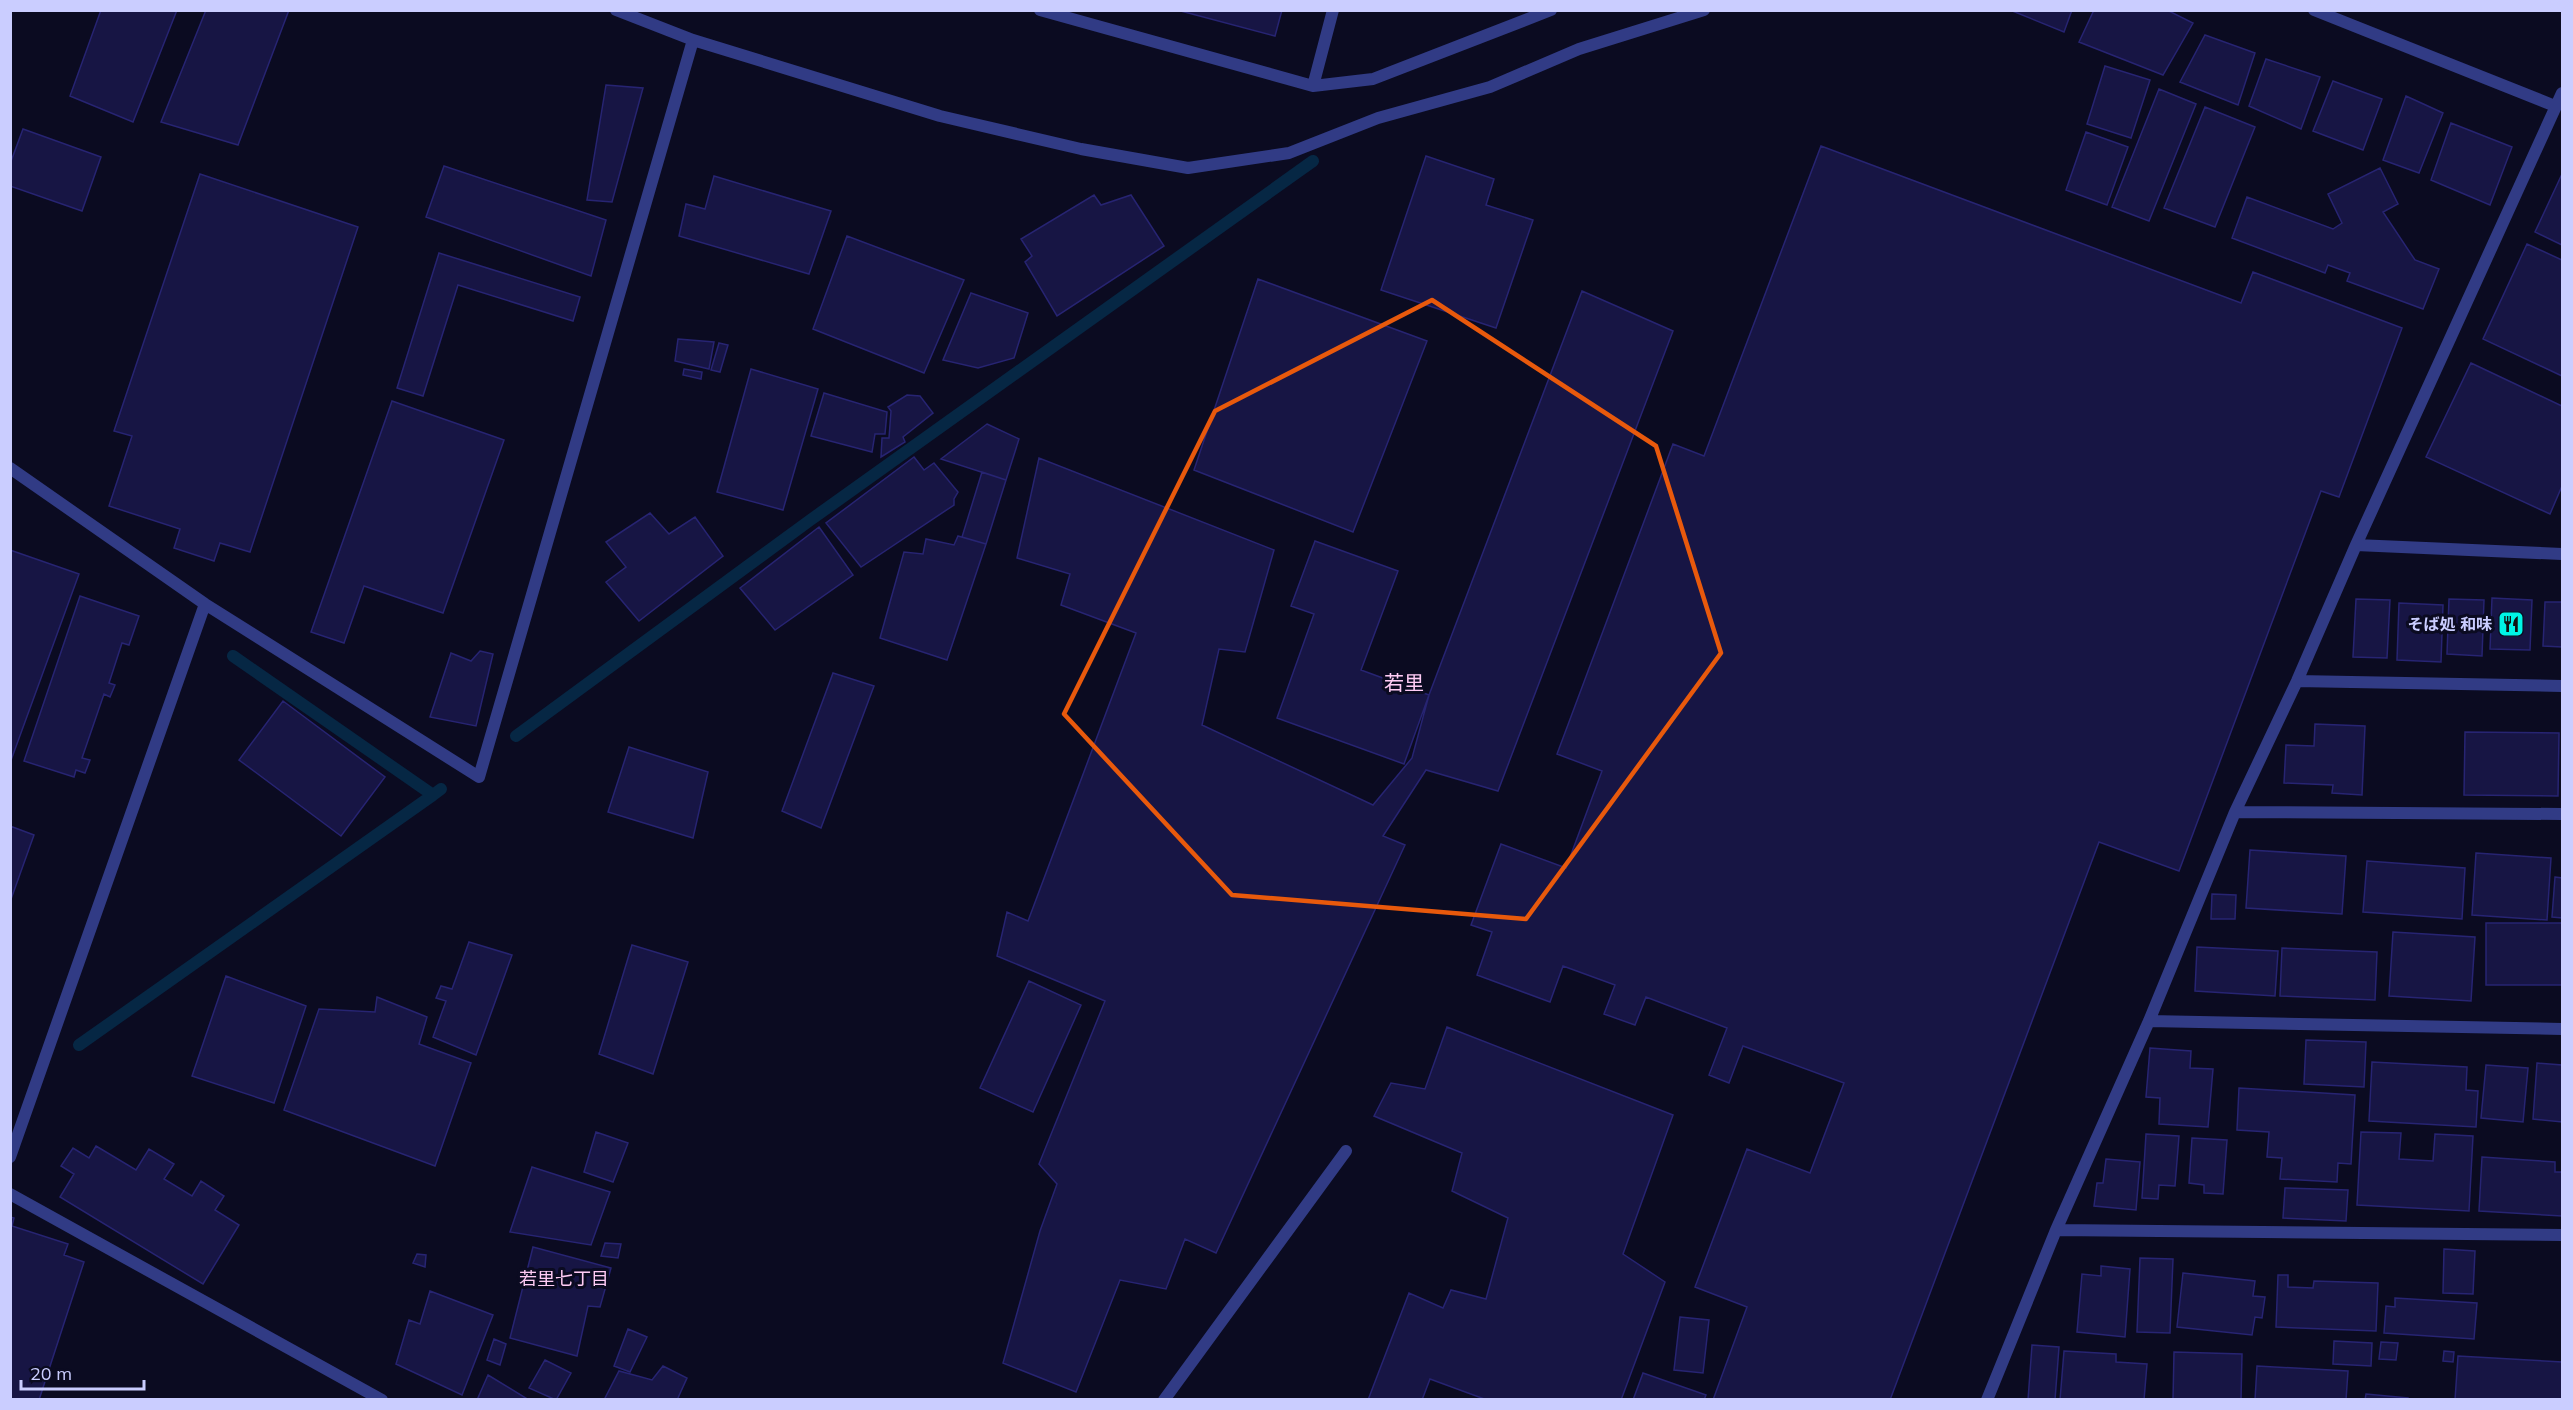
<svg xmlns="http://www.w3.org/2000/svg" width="2573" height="1410" font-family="Mulish,'Noto Sans JP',sans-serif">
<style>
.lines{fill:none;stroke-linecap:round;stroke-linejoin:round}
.stream{stroke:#062744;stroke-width:12}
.building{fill:#171544;stroke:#272472;stroke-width:1.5}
.service{stroke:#313b85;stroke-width:12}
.minor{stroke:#313b85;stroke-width:12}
.marked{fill:none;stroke:#e8590c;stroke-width:4.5;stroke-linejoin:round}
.labels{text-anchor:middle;stroke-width:6;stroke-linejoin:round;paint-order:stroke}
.poi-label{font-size:16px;font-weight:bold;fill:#cacdff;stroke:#0b0b21;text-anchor:end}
.neighbourhood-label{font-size:18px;fill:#ffccf5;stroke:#0b0b21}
.quarter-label{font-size:20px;fill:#ffccf5;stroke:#0b0b21}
</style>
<rect width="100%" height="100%" fill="#0b0b21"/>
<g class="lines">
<path class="stream" d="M233,656l200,139 8,-6
M516,736l293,-215 504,-360
M79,1045l354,-250"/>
</g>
<path class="building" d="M101,10h76l-44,112 -63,-26z
M206,10h83l-51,135 -77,-23z
M1177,10h105l-7,26z
M2010,10h62l-8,22z
M2094,10h73l26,13 -30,52 -84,-33z
M2205,35l50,18 -17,52 -58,-23z
M2266,59l54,18 -19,52 -52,-23z
M2105,66l45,14 -19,58 -44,-14z
M2333,81l49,18 -19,51 -50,-19z
M606,85l37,3 -31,114 -25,-2z
M2159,89l37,15 -47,117 -37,-14z
M2406,96l37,17 -24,60 -36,-13z
M2205,107l50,20 -40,100 -51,-19z
M2451,123l61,24 -22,58 -59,-25z
M23,129l78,28 -19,54 -72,-25v-22z
M2086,132l42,15 -21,58 -41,-15z
M1821,146l420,157 12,-31 149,56 -63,169 -18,-6 -142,380 -80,-29 -209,558h-177l34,-93 -52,-20 52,-138 63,24 34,-90 -101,-37 -14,37 -20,-8 18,-47 -81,-31 -11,28 -31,-11 11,-29 -52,-19 -13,36 -73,-27 15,-43 -21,-7 30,-81 65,24 36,-97 -45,-17 116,-310 31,12z
M1426,156l68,23 -8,26 47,15 -37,108 -115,-38z
M444,166l162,54 -15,56 -165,-59z
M2380,168l18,36 -15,8 32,48 24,9 -16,40 -76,-28 3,-8 -22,-8 -3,8 -93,-35 15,-41 86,32 9,-6 -14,-29z
M200,174l158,53 -108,325 -30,-9 -6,18 -40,-13 6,-19 -71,-23 23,-70 -18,-5z
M2562,174v71l-27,-13z
M714,176l117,35 -22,63 -130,-38 7,-32 19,5z
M1094,195l7,10 30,-10 33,51 -107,70 -32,-54 7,-6 -11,-17z
M847,236l117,44 -40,93 -111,-44z
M2527,244l35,16v116l-79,-37z
M439,253l141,44 -7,24 -115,-36 -35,111 -26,-8z
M1258,279l169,62 -74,191 -159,-62z
M1582,291l91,40 -175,460 -72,-21 -43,66 22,9 -189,408 -31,-14 -19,50 -46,-9 -44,112 -73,-29 37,-132 17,-47 -18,-20 66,-163 -108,-45 10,-44 21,9 108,-288 -75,-28 9,-31 -53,-16 22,-100 235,92 -29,102 -26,-3 -17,76 171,80 39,-47 17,-63z
M971,293l57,20 -14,45 -36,10 -35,-8z
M678,339l36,3 -5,27 -34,-8z
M719,343l9,2 -8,27 -9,-2z
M2471,363l91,43v80l-12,28 -124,-57z
M684,369l18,3 -1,7 -18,-4z
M751,369l67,20 -35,121 -66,-18z
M824,393l63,19 -2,22h-10l-3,18 -61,-16z
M907,395l13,1 13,17 -30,24 2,5 -24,15 1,-19h7l2,-27 -3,-4z
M392,401l112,39 -61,173 -79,-27 -20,57 -33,-11z
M987,424l32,15 -13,41 -65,-21z
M914,457l10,13 10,-7 24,29 -4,7v6l-93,62 -35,-44z
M982,472l24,8 -20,64 -24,-7z
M650,513l19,21 26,-17 28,39 -84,65 -33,-39 20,-15 -20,-25z
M819,527l34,48 -78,55 -35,-42z
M958,536l28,8 -39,116 -67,-22 24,-86 19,2 3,-15 28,6z
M1315,541l83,30 -37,99 68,25 -25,69 -127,-46 37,-104 -23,-8z
M10,550l69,24 -69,189z
M80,596l59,20 -10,29 -7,-2 -13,40 6,2 -5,12 -6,-3 -22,64 8,2 -5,13 -9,-3 -2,7 -50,-16z
M2492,598l40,2 -2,50 -40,-1z
M2356,599l34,1 -3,58 -34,-1z
M2449,599l35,1 -2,56 -35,-2z
M2545,602h17v45l-19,-1z
M2399,603l44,2 -2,57 -44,-2z
M480,651l13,3 -17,72 -46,-9 21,-64 20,8z
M833,673l41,13 -53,142 -39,-17z
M283,701l102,76 -44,59 -102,-76z
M2315,724l50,2 -3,69 -30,-2 1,-8 -49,-2 2,-38 28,1z
M2465,732l94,1 -1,63 -94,-1z
M629,747l79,25 -15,66 -85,-26z
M10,826l24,9 -24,67z
M2250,850l96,6 -4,58 -96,-6z
M2476,853l75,5 -4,62 -75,-5z
M2367,861l98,7 -3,51 -99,-7z
M2555,877l7,1v40l-10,-1z
M2212,894l24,1 -1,24h-24z
M2486,923h76v62h-76z
M2393,932l82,5 -4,64 -82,-5z
M469,942l43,13 -36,100 -43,-18 13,-36 -10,-3 5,-12 11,3z
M632,945l56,17 -35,112 -54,-20z
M2197,947l81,4 -3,45 -80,-5z
M2282,948l95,4 -2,48 -95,-4z
M226,976l80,30 -32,97 -82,-27z
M1029,981l52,24 -48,107 -53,-24z
M377,997l50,20 -8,27 52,19 -36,103 -151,-56 35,-101 56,3z
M1447,1027l226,88 -50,139 42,28 -44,118h-134l-57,-21 -8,21h-54l41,-107 34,15 8,-18 35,9 22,-81 -56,-27 10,-38 -88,-37 17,-33 34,6z
M2306,1040l60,2 -2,45 -60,-3z
M2150,1048l41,3 -1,17 23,1 -5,58 -49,-3 1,-26 -14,-1z
M2372,1062l95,5 -1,23 12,1 -2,36 -107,-6z
M2537,1063l25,2v57l-29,-3z
M2486,1065l42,3 -5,54 -42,-4z
M2239,1088l116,7 -4,69 -13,-1 -1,19 -57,-3 2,-21 -15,-1 2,-25 -32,-2z
M596,1132l32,11 -15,39 -29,-10z
M2361,1132l40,1 -2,26 34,2 2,-27 38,2 -4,75 -112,-6z
M2146,1134l33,2 -4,50 -16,-1 -1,14 -16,-1z
M2192,1138l35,2 -4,54 -19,-1v-8l-15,-2z
M96,1146l40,24 13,-21 25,15 -10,15 28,17 9,-15 23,15 -9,14 24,15 -36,59 -143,-87 14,-23 -13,-8 12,-18 16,10z
M2482,1157l73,5v10h7v44l-83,-5z
M2106,1159l34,3 -4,48 -42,-4 3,-23h6z
M532,1167l78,25 -19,53 -81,-13z
M2285,1188l63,2 -2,31 -63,-3z
M10,1217l4,1 -2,8 56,18 -4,11 20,7 -45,138h-29z
M605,1243l16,1 -3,14 -17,-2z
M533,1247l78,21 -11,39 -12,-1 -11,50 -67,-18z
M2444,1249l31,2 -2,43 -30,-1z
M417,1254l9,1 -1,12 -12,-4z
M2140,1258l33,1 -3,74 -33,-1z
M2101,1266l29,3 -5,68 -48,-5 5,-58 19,2z
M2183,1273l72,8 -2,15 12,1 -3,21 -7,-1 -3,18 -75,-8z
M2278,1275h10v12l25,1 1,-7 64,2 -2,48 -100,-4z
M430,1291l63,24 -31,80 -66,-31 13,-44 11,4z
M2395,1298l82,5 -3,36 -90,-6 2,-27 9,1z
M1680,1317l29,3 -6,53 -29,-3z
M628,1329l19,8 -17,35 -16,-6z
M494,1339l12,5 -6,21 -13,-5z
M2334,1341l38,2 -1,23 -38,-2z
M2381,1342l17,1 -2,17 -17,-1z
M2032,1345l27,2 -4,53h-27z
M2064,1351l52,3v8l31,2 -3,36h-84z
M2444,1351l10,1 -1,10 -10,-1z
M2174,1352l68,2 -1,46h-68z
M2458,1356l104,6v38h-107z
M545,1360l26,13 -15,27 -27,-12z
M663,1366l24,12 -10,22h-73l15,-29 33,9z
M2257,1366l91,5 -2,29h-91z
M1643,1373l63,22 -2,5h-71z
M488,1375l41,25h-52z
M2366,1394l42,4v2h-43z"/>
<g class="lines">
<path class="service" d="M1164,1400l182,-249"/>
<path class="minor" d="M616,10l77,30 247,76 141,33 107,19 101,-15 89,-35 112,-31 89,-38 125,-39
M1040,10l273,76 60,-7 178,-69
M2314,10l241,96
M1313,86l20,-76
M10,468l195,136 274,173 214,-737
M2356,545l206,9
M2297,681l265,5
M2235,812l327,2
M2149,1021l413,8
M10,1157l195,-553
M10,1194l372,206
M2056,1230l506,5
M1987,1400l69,-170 93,-209 86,-209 62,-131 59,-136 206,-452"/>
</g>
<path class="marked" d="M1432,300l224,146 65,207 -195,266 -294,-24 -168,-181 151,-303z"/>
<defs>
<g id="restaurant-square" transform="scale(1.35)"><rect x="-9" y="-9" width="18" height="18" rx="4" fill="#00f5e6" stroke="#0b0b21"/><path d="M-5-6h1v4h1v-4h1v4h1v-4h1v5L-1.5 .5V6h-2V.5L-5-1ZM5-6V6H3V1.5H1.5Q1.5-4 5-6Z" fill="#111"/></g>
</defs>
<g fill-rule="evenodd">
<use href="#restaurant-square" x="2511" y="624"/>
</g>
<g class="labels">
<g class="poi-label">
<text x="2492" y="630">そば処 和味</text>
</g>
<g class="neighbourhood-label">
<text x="564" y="1285">若里七丁目</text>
</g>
<g class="quarter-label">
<text x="1404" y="690">若里</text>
</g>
</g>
<rect width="2573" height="1410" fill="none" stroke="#cacdff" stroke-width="24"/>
<path d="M21 1380v9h123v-9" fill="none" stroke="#cacdff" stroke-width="3"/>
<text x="30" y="1380" font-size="18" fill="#cacdff" stroke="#0b0b21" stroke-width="4.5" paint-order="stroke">20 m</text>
</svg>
